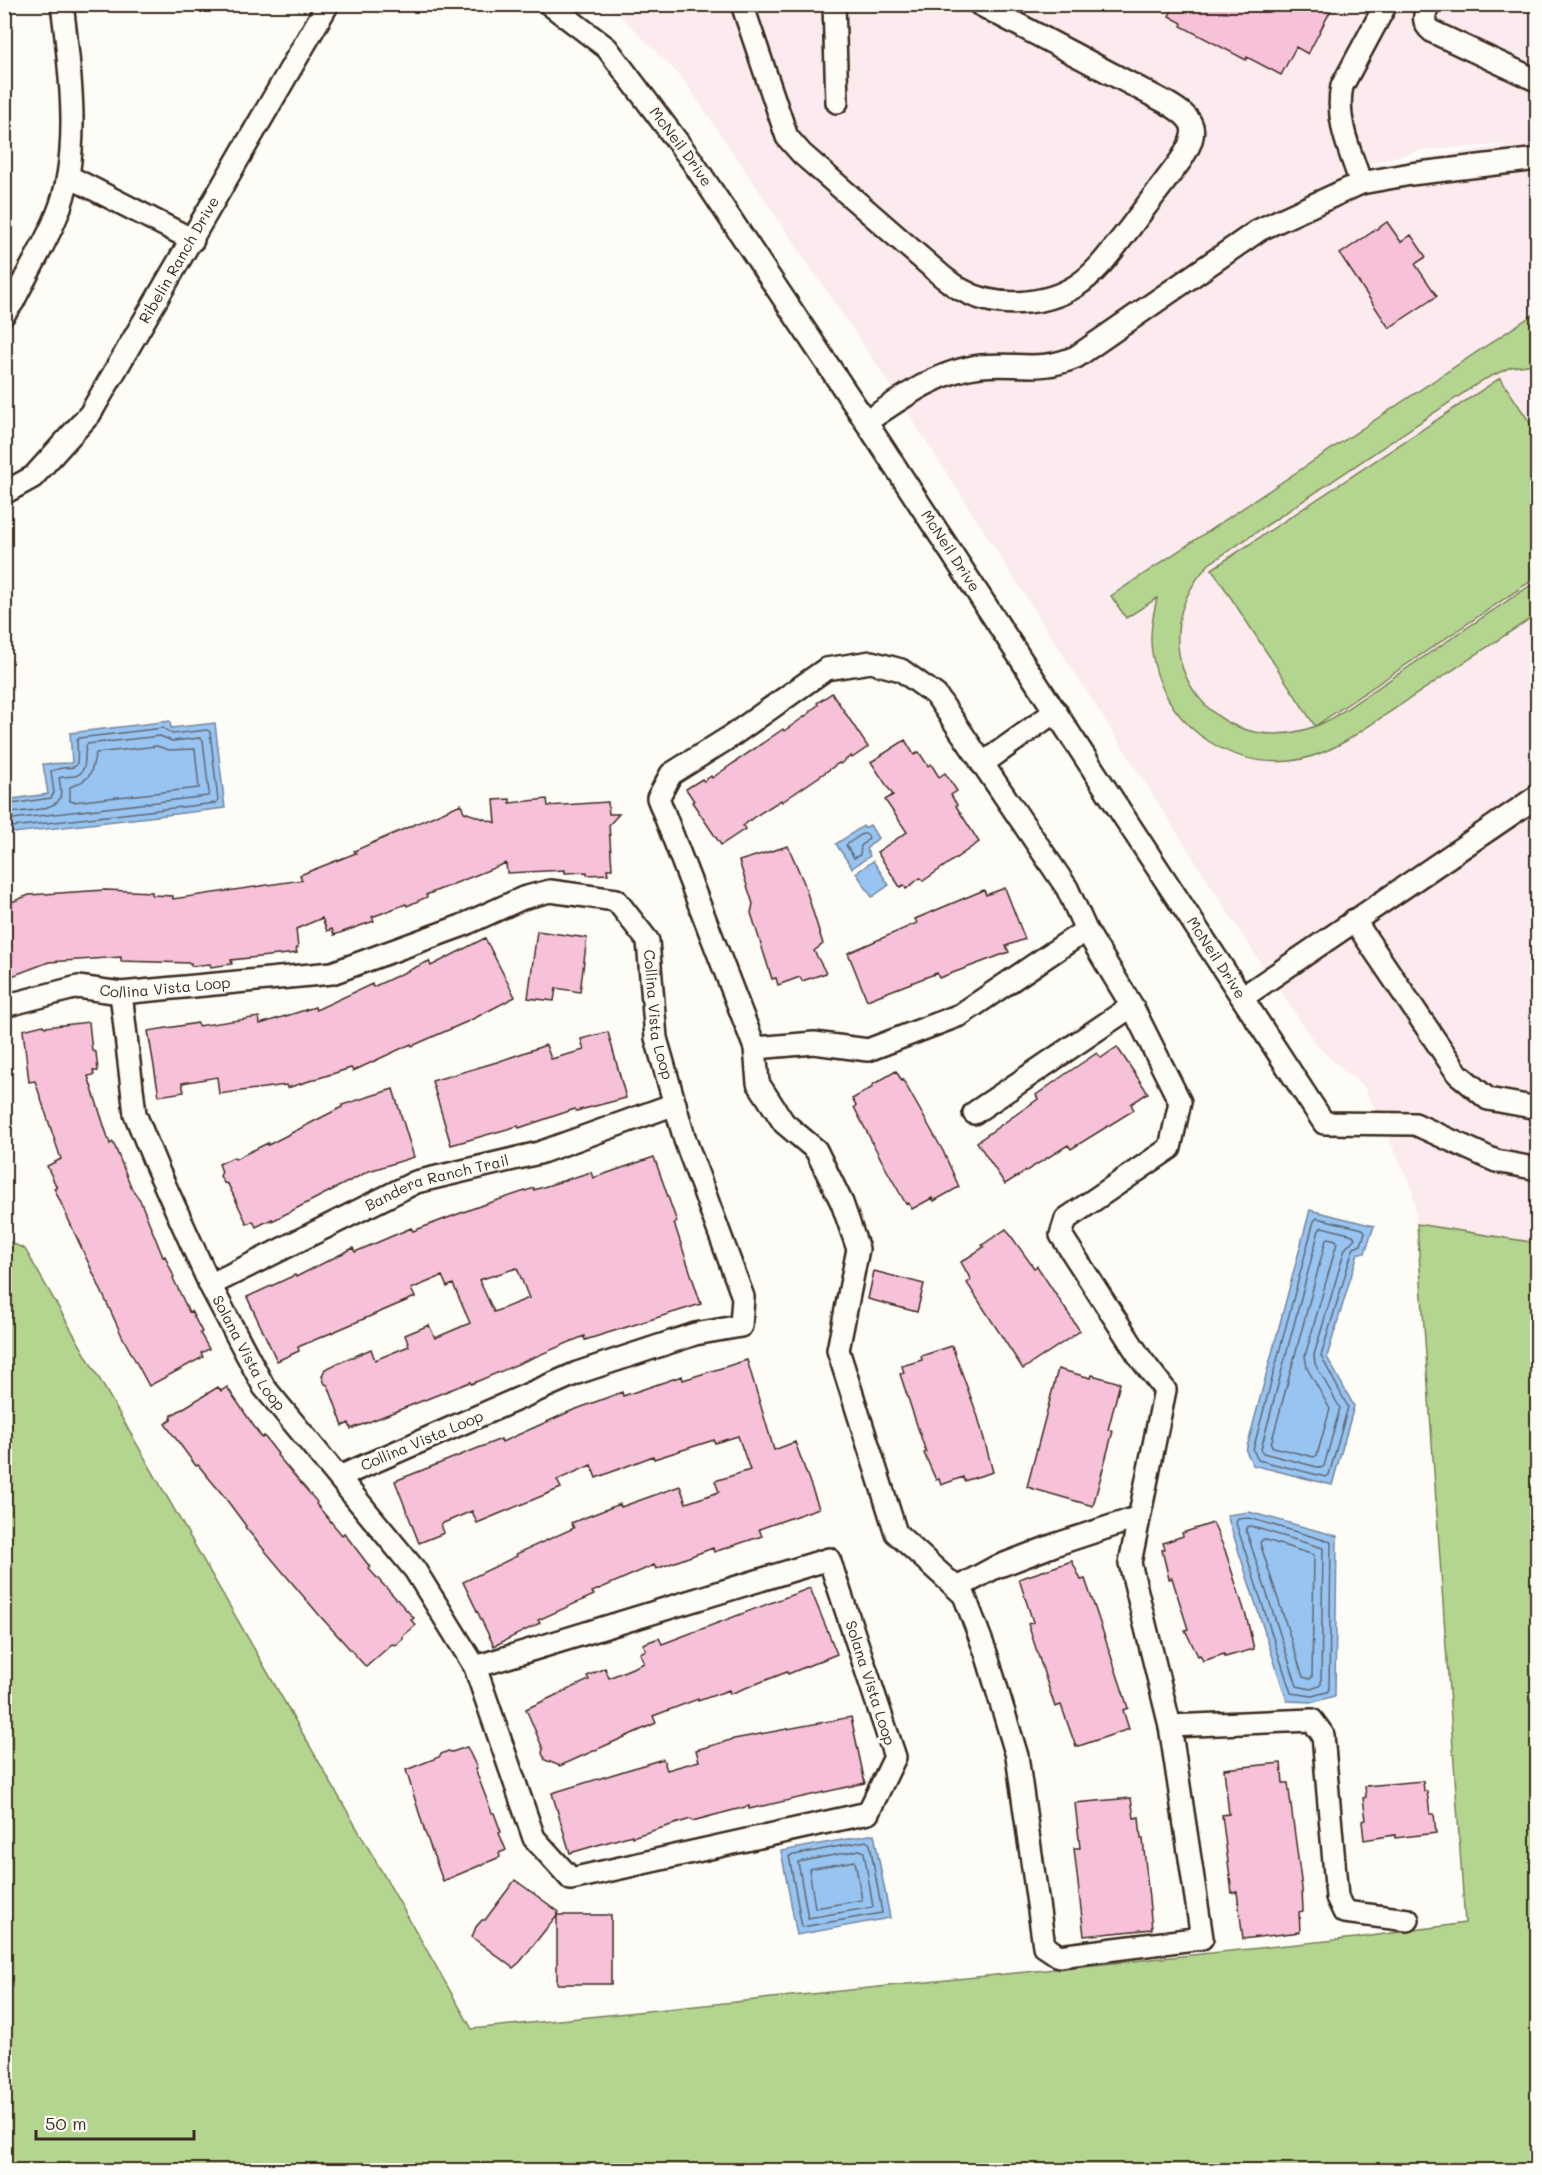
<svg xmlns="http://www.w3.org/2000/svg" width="1542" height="2175" font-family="Mali,sans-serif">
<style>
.built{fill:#fbeaee;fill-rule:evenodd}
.green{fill:#b4d58f;stroke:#788056;stroke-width:1.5}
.water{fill:#98c4f1;stroke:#73869d;stroke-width:1.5}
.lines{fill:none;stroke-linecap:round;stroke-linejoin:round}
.shore{stroke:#606872;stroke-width:1.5}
.building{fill:#f7c1da;stroke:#3b2a1e;stroke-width:1.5;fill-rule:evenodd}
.minor-casing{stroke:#3b2a1e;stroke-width:26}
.minor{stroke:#fdfcf7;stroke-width:21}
.labels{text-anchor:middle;stroke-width:6;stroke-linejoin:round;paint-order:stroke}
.street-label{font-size:15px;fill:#3b2a1e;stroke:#fdfcf7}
</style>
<rect width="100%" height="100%" fill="#fdfcf7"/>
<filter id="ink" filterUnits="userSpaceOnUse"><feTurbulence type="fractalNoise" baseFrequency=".0167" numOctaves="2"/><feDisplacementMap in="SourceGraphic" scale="12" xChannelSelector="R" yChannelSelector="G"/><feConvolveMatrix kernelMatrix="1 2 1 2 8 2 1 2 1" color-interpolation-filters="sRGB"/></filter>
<g filter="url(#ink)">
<path class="built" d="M607,5h930v1238l-120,-19 -5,-36 -48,-101 -44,-38 -69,-101 -360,-562 -207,-306 -60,-61zM1518,144l-184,27 94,-22z"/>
<path class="green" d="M1537,312v52l-26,3 -28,13 -274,184c-83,90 14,213 122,155l206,-138v33l-191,127c-18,10 -36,18 -56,20 -68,7 -129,-42 -138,-109 -3,-18 1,-36 5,-54l-31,20 -15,-22z
M1500,378l37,55v144l-222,149 -103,-157z
M1417,1224l120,19v927h-1532v-930l20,9 447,780 884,-91 109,-15z"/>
<path class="water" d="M170,721l1,7 44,-5 10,85 -220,26v-34l43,-6 -5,-30 29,-1 -2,-30z
M870,825l8,13 -12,11 4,7 -18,12 -16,-24 27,-18 1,2z
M873,861l16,24 -17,12 -16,-24z
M1310,1210l64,16 -9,27h-7l-31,104 27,49 -22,79 -79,-20 -7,-14z
M1249,1512l88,24 -2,160 -22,6 -26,-1 -60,-186z
M874,1834l16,84 -93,17 -16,-84z"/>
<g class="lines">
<path class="shore" d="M157,746l12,4 26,-1 4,39 -126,14 -3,-1v-14c25,-10 19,-12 26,-34z
M4,805l47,-7 3,-5 -3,-22c25,-10 28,9 26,-30l2,-3 84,-10 9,6 35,-4 3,2 8,68 -2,3 -212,25
M4,813c13,-1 51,-2 56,-15 2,-6 0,-13 -1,-20 5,-2 10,-1 16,-2 15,-5 7,-22 12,-32l73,-8 12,5 28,-3 3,2 6,53 -1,3 -204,24
M862,834h5l2,4 -8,8 -1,9 -6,3 -8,-13z
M1317,1218l46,11 2,3 -4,13 -7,3 -2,4 -31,104 27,51 -19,68 -3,2 -68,-17 -5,-10 61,-229z
M1322,1227l31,8 2,3 -10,11 -31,106 1,9 25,44 -16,58 -3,2 -58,-15 -2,-4 58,-219z
M1328,1238l8,2 1,3 -32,113 2,12 23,41 -13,46 -3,2 -41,-10 -2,-3 55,-204z
M1249,1518l82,24 -2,147 -2,3 -15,4 -21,-3 -55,-170 2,-4z
M1250,1526l73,22 -2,136 -2,2 -8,3 -14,-3 -51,-156 1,-3z
M1263,1539l51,16 -2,122 -2,2 -7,-2 -43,-134z
M866,1841l4,3 12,69 -80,14 -13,-71z
M860,1850l4,2 9,55 -65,11 -10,-56z
M855,1861l7,39 -47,8 -6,-39z"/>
</g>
<path class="building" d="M1175,4h159l-26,50 -12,-7 -15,28 -34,-18 -1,3 -65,-34 1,-3 -13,-7z
M1387,222l14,20 10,-7 15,22 -11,7 22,32 -48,32 -49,-74z
M832,693l36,54 -16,11 -1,-2 -11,8 -1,-1 -57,39 -1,-2 -27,17 -11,9 2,3 -24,16 -29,-43 2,-1 -8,-12 16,-10 2,2 7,-5 1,2 71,-49 1,2 27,-19 -1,-1 8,-6 -1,-2z
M905,740l9,15 5,-3 9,14 3,-2 8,13 6,-4 12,18 -6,4 6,10 -1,1 23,36 -56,39 -3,-3 -14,11 -2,-4 -4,2 -23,-35 30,-20 -22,-32 8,-5 -22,-33z
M510,799v4l37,-4 1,7 60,-4 1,12h10l-10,11 3,44h-5l1,5 -21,1v-3l-22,1v-3l-58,3 -1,-10 -80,32 1,2 -20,9 -1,-2 -34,13 2,4 -40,14 -2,-6 -5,2 -5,-13 -26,11 2,19h-2l1,5 -66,7 1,4 -21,3 -1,-3 -19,2v-3l-70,-2v-4l-72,5 -45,17v-74l25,-10 76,-5 47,2v3l21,1v3l129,-19 -2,-5 56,-22 -2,-2 107,-47 3,8 32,11 -2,-23z
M788,846l16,37 19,61 -9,7 12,22 -24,8 -2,-4 -22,8 -2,-7 -4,1 -21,-66 2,-9 -14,-43z
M1005,888l20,51 -19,7 3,6 -70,26 -2,-5 -70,27 -19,-47 69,-30 -2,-4 69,-29 2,5z
M537,931l50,7 -7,54 -24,-4 -2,13 -26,-3z
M485,938l30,59 -44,23 -59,26 -1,-2 -58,27 -2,-3 -64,20 -1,-3 -67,9 -2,-17 -35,6 2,9 -25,4 -11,-65 50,-8v3l61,-9 1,7 55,-17 1,3 56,-26 1,3 56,-26 2,5z
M89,1022l3,29 4,1 2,19h-5l1,4 -6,1 22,68 3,-2 19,47 8,11 23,57 2,-1 9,21 -1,1 16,34 2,-1 11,21 -2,1 9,16 -8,4 2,4 -54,29 -27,-50 -68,-148h3l-10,-22 14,-7 -26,-78 -6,1 -6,-52 20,-5 2,2z
M608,1032l18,66 -50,13 -1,-2 -56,19 -1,-2 -67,19 -19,-64 65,-19 49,-17 5,14 33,-9 -3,-11z
M1117,1047l31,46 -17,11 3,6 -63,39 -3,-4 -63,39 -28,-42 61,-43 -2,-4 31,-22 30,-20 4,5z
M896,1071l6,10 1,-1 40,71 16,36 -25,14 -2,-3 -20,11 -4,-6 -2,1 -21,-37 -31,-60 2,-1 -4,-7 21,-12 -1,-2z
M393,1089l21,68 -45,14 -97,50v-2l-16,8 -3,-6 -6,3 -19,-40 -4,-1 -4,-7 2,-4 -3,-8 15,-7 1,2 33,-16v2l74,-38v-2z
M654,1157l23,65 -3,1 27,81 -116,36 -1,-4 -113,48 -1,-2 -119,47 -2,-6 -6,3 -15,-41 -3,-1 -3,-8 3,-7 46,-20 4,11 34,-14 -4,-11 24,-10 6,13 35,-15 -17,-39 -6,3 -5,-11 -31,13 4,8 -117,50 1,4 -22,10 -30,-64 48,-22 1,2 57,-29 2,4 56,-24 2,3 61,-23 60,-20v2l57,-18 2,6zM517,1268l12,30 -35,14 -15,-32z
M1006,1229l28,39 3,-2 43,65 -57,38 -56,-86 4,-3 -10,-18 23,-15 -2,-2z
M874,1271l50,13 -7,28 -49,-13z
M952,1346l26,71 15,55 -29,9 -1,-4 -22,8 -2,-6 -3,1 -12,-27 2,-1 -26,-78 4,-1 -2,-7 20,-6 -1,-4z
M747,1360l27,90 21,-8 24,66 -60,21 3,7 -48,16 -1,-4 -57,21 -2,-4 -62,27 2,3 -56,25 2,3 -46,23 -31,-64 54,-26 -1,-2 58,-26 -3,-5 49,-19 1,3 59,-21 6,17 33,-11 -4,-11 35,-11 -12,-34 -23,7 -1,-3 -60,19 -1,-3 -57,22 -5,-13 -34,15 4,8 -84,35 -5,-12 -31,13 3,9 -25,10 -24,-62 106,-42 1,3 69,-31 51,-19 1,4 59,-20 1,4z
M1058,1369l33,9 1,-3 28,8 -12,47 5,1 -20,75 -66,-19z
M218,1387l3,4 6,-4 35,51 2,-2 14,18 -1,1 40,47 -1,2 26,31 2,-2 26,34 -2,1 46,50 -3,2 5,5 -13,11v3l-7,6 -4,-1 -26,23 -46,-51 -75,-89 1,-1 -23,-31 -25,-30 -2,1 -31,-42 6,-4 1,-5z
M1213,1523l12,27 22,69 7,30 -29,8 -1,-3 -21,7 -3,-6 -2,1 -13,-26 3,-1 -16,-51 -3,1 -7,-29 3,-1 -2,-6 20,-7 -1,-3z
M1072,1561l9,19 4,-1 10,29 26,78 7,22 -5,2 6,19 -53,18 -15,-42 -6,2 -27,-83 5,-2 -14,-43z
M810,1588l27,66 -49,20 -1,-2 -57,22 -1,-4 -31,11v-2l-45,17 3,7 -96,43 -15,-6 -3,-7 1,-4 -17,-40 63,-29 -2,-4 18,-8 4,10 35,-15 -4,-10 6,-3 -3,-6 16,-6 3,6z
M851,1717l14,66 -116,26v-3l-57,15 -1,-2 -59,18v-2l-62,18 -18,-60 111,-34 4,11 32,-9 -3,-11 38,-11z
M467,1747l10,21 -2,1 17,44h2l7,19 -2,1 7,17 -7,3 1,4 -57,24 -18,-49 -19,-62 33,-13 2,-3 7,-3 4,1z
M1281,1763l2,20h5l14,105 1,23 -4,1 1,20 -57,7 -6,-47 -5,1 -10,-78 7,-1 -5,-45z
M1423,1781l1,10h3l3,23h4l2,19 -41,5v-3l-31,5 -2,-19 4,-1 -3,-22 3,-1 -1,-11z
M1131,1798l3,20 5,-1 2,22h2l9,90 -68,7 -10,-88h6l-5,-45z
M515,1880l44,32 -2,3h54v69h-54v-69l-37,47 -7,6 -41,-31 4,-10 6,-7h3z"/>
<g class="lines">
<g class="minor-casing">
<g id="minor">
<path id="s1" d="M549,4l58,44 85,113 174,261 458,701 91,1 81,37 42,8"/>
<path d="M742,4l45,133 15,17 141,123c6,4 12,10 19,13 33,19 82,16 114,-4 22,-14 37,-37 53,-57 17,-23 35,-46 52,-69 19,-30 15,-40 -14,-57l-188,-99"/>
<path d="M834,4l3,98"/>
<path d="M1429,4c-6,13 -7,19 4,28l105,49"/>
<path d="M68,176l125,64"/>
<path d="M1361,183c-11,-32 -26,-63 -19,-97l44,-82"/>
<path d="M4,314l9,-12c14,-29 32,-57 44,-87 25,-60 13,-147 5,-211"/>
<path d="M866,422c34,-23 73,-52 115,-56 36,-4 57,7 95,-9l183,-127 102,-47 50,-9 127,-15"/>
<path id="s2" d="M4,493l29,-16 57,-63 238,-410"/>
<path d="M982,764l74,-53"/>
<path d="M1354,920l104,154 30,25 50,9"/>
<path id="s3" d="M121,993l14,121 23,56 52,115 54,102 151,183 60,97 59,171 37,41 297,-66 27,-56 -66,-198 -354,108"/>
<path d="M1243,997l295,-201"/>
<path id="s4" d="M4,1006l74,-19 43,6 211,-20 129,-47 62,-28 27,-7 66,9 32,41 8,97 29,102 58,157 -2,29 -46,8 -118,39 -238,104"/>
<path d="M755,1048l-97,-250 13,-24 59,-37 96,-68 45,-7 30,8 35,25 131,193 19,42 46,76 48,96 -10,46 -104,71 -5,16 80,124 24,31 -35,173 40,163 32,212 -143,18 -15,-10 -27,-190 -31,-103 -22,-58 -68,-62 -58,-183 20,-101 -16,-46 -26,-53 -32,-27 -26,-40 -3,-35 59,-5 54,7 92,-35 126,-85"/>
<path d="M974,1113l158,-107"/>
<path id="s5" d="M210,1285l206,-103 123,-29 136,-49"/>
<path d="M957,1588l37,-20 63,-24 82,-27"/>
<path d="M1170,1726l142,-6 11,15 14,162 7,15 64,8"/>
</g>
</g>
<use href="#minor" class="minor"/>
</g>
</g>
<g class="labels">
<g class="street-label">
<text dy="5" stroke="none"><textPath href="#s1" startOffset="196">McNeil Drive</textPath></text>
<text dy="5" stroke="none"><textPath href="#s2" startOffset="296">Ribelin Ranch Drive</textPath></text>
<text dy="5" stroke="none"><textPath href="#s1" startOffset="682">McNeil Drive</textPath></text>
<text dy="5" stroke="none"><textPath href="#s1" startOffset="1168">McNeil Drive</textPath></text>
<text dy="5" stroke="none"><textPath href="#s4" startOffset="164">Collina Vista Loop</textPath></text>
<text dy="5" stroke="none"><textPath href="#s4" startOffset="758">Collina Vista Loop</textPath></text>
<text dy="5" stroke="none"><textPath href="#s5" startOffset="250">Bandera Ranch Trail</textPath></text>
<text dy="5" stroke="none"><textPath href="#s3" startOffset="387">Solana Vista Loop</textPath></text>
<text transform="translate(422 1441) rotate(-23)" y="5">Collina Vista Loop</text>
<text transform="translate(870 1683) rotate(72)" y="5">Solana Vista Loop</text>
</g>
</g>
<rect width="1542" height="2175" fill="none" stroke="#fdfcf7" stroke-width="24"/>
<rect x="12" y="12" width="1518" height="2151" fill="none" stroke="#3b2a1e" stroke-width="2" filter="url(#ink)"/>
<path d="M36 2130v9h158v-9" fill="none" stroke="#3b2a1e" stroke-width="3"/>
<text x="45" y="2130" font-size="18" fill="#3b2a1e" stroke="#fdfcf7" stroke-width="4.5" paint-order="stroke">50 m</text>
</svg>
